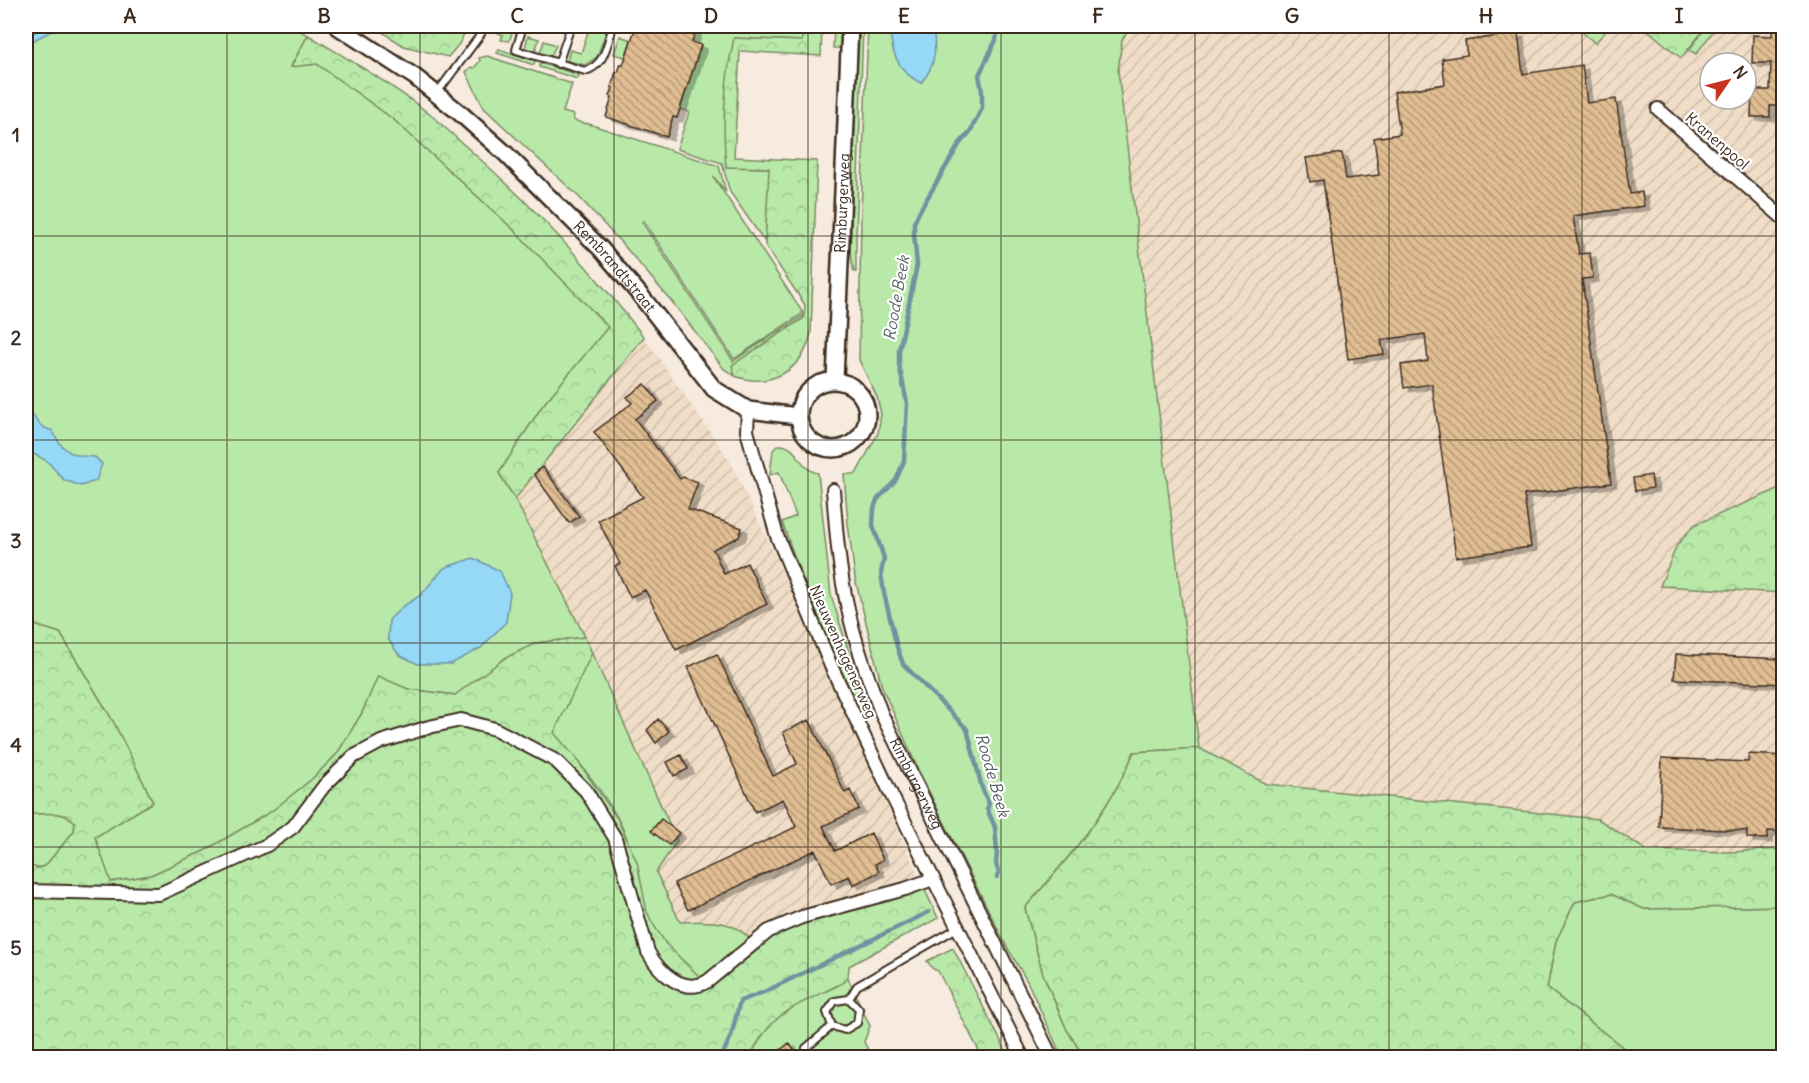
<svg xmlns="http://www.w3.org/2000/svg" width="1809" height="1083" font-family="Delius,sans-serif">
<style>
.industrial{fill:url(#industrial-furrows);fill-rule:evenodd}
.green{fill:#b8e9a9;stroke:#7a8a64;stroke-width:1.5}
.forest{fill:url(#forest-crowns);stroke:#7a8a64;stroke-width:1.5}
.water{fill:#95d9f7;stroke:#7193a0;stroke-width:1.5}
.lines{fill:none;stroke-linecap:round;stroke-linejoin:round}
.stream{stroke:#7193a0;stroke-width:4.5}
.building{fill:url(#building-back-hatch);stroke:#3b2a1e;stroke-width:1.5;filter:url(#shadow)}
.service-casing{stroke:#3b2a1e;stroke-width:10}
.minor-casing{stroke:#3b2a1e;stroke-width:16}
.tertiary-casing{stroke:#3b2a1e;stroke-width:20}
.service{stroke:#fff;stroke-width:6}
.minor{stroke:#fff;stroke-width:12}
.tertiary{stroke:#fff;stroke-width:15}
.grid{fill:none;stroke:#3b2a1e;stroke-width:1.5;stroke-opacity:0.55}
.labels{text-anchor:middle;stroke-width:4.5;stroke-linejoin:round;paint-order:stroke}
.street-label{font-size:15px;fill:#3b2a1e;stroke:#fff}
.water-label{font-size:16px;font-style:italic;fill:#565f5f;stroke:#fff}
.neatline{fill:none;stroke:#3b2a1e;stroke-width:2}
.grid-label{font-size:20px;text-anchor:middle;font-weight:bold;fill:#3b2a1e}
</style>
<defs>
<pattern id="industrial-furrows" width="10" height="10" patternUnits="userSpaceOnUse" patternTransform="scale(1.5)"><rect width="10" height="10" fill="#efddc7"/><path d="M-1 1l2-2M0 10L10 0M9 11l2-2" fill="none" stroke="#cebeaa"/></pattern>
<pattern id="forest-crowns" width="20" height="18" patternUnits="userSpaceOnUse" patternTransform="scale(1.5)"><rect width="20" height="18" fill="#b8e9a9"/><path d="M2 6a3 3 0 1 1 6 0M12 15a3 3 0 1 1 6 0" fill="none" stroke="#9fc891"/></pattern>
<pattern id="building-back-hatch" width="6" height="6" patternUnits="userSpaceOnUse" patternTransform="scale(1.5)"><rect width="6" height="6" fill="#e0bd92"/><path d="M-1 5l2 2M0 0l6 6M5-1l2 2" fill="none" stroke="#b79a77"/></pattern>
<filter id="shadow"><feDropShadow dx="6" dy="4" stdDeviation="0" flood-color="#0004"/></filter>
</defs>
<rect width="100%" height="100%" fill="#f6ebde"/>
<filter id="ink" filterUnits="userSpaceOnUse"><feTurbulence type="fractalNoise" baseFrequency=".0167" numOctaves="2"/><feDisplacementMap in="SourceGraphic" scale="12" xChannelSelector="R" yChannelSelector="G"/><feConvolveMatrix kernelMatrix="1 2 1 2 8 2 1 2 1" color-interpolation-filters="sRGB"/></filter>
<g filter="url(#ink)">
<path class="industrial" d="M1131,26h517l48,28 21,-28h66v834l-144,-9 -373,-67 -67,-36 -81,-677 4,-31zM1710,63h36v36h-36z
M644,337l85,122 46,96 149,333 -93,29 -56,13 -23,12 -16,-15 -13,-4 -19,-2 -24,2 -24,-51 21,-31 -92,-204 -70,-138z"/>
<path class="green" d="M26,26h265l17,9 -17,31 26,-2 76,55 120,110 96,98 -66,78 -44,68 16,26 70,138 -49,6 -56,33 -24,19 -48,-6 -30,-12 -16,36 -25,41 -25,25 -40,32 -66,39 -55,25 -41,7 -15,-45 58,-35 -40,-81 -53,-88 -34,-10z
M489,26h14l-1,1 11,4 -4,10 -8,-1 2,-5 -9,-4z
M590,26h18l-11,31 -12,8 -18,-4 3,-11 11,3z
M640,26h40l15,5 2,-5h106l-1,15 -68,-3 -8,129 44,1 -5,74 -35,-50 -8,-29 -45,-14 12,-37 -9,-3 21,-64z
M834,26h7v22h-8z
M857,26h6l-7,212v34h-2l-4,-19z
M868,26h263l-9,14 -4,31 81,677 -65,4c-24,59 -67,108 -109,156l18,66 24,56 17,27h-22l-35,-76 -20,-34 -86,-171 -39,-89 -27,-109 -7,-55 -4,-49h12l22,-41 3,-19 -4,-17 -18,-37 2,-147z
M1575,26h36l-16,17z
M1707,26h10l-21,28 -7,-4z
M528,36l11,3 -4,12 -10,-3z
M620,36l11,4 -6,17 -11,-3z
M544,41l12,4 -5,11 -11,-3z
M499,49l36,12 -1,4 -37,-12z
M487,56l85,28 -9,28 11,3 -1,5 12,4 1,-1 133,43 7,26 -13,-16 90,137 -69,46 -90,-138 -2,1 91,139 71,-46v3l-71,47 2,11 -11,-7 -51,-66 -47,-55 -47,-51 -95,-89 -18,-36 5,-5 3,1 6,-7 -1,-3z
M540,63l39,12 -1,4 -39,-12z
M778,445c20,-2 21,25 40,28l13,122 34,107 -13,-10 -10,-19 -42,-101 -18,-50 14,-6 -17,-44 -9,3 3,-25z
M592,653l85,188 -21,31 24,50c26,-1 55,-4 72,20l-48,39c-21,-19 -49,-42 -58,-70 -7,-24 -11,-49 -19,-72 -12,-34 -49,-79 -74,-106z
M59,813l9,3 7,6 -1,9 -29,35 -8,2 -11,-3v-51z
M1611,894l33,15 139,-3v151h-148l-88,-69 9,-47 19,-39z
M848,978l22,48 -6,16 8,15 -122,1c23,-51 49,-52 94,-76z"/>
<path class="forest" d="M373,26h95l-9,18 -11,13 -44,-11z
M803,26h19l-1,30 -81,-5 -6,106 83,4 -6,172c-8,37 -40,56 -76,43l-3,-11 72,-47 1,-13 -40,-60 4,-77 -43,-1c-4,-43 -2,-86 8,-129l68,3z
M1643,26h64l-26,32z
M308,35c40,24 82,48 119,77 15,12 29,26 44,39 65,57 120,118 173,186l-129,162 -16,-26 44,-68 65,-78 -95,-98 -120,-110 -76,-55 -26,3z
M1783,487v106l-123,-7 17,-41 17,-20z
M26,622l34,11 53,88 40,81 -58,35 16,45 40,-7 55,-25 66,-39 40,-32 25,-25 25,-41 16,-37 30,13 47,6 50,-37 31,-15 49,-6 7,16 -38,80 21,24 42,61 20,44 10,50 6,12 13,20 38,37 71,-51 56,-13 93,-29 14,30 -89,48 -1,12 -4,4c-45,24 -70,25 -94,75l-724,1v-193l11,3 8,-2 29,-35 1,-9c-14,-13 -32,-7 -49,-8z
M1199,748l67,36 332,35 48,31 84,2 53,-3v57l-139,3 -33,-15 -36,8 -19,39 -9,47 88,69h-551l-17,-27 -24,-56 -18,-66c42,-48 85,-97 109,-156z
M953,948l56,109h-27l-44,-86 -5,-2 -6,-8z"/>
<path class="water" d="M48,26h24c-17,2 -33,10 -46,20v-10z
M891,26h42c3,22 4,38 -12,57 -23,-11 -32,-33 -30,-57z
M26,413l7,2c5,10 10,13 20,16 9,22 21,25 42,26l7,7 -6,17 -15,5 -17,-6 -17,-19 -21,-11z
M473,558l27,13 10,22 -4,29 -25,26 -30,16h-33l-19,-9 -11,-16 1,-19 13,-13 19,-12 23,-27z"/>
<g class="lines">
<path class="stream" d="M997,877l2,-4 -3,-9 1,-12 -2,-25 -8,-18 2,-5 -7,-16 -15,-59 -64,-65 -6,-17 -13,-54 -3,-20 3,-15 -11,-33 1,-17 3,-8 19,-20 8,-19 3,-58 -8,-38v-14l18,-86 -3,-31v-11l5,-11 41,-69 10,-11 12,-24v-17l-3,-16 17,-35 2,-14
M721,1058l10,-22 9,-35 24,-9 165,-80"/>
</g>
<path class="building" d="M636,26h61l-5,16 9,3 -24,73 -4,-1 -6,20 -61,-20 6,-20 -2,-1 3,-8 -2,-1 5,-15h2l3,-8 2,1z
M1772,26h12v80h-14v11h-19l1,-27h18l1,-27h-19l1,-28 19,1z
M1518,33l5,41 59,-9 5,38 29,-4 14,95 12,-2 2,14 -71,10 6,38 11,-1 3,25 -11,1 29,204 -87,12 7,52 -75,10 -24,-173 -28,4 -3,-23 27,-4 -3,-27 -44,6 3,14 -36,5 -25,-179 -13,2 -4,-24 36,-5 4,26 33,-4 -5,-37 26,-4 -6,-42 51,-8 -3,-25 25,-4 -2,-14z
M645,384l13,17 -23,18 45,60 3,-2 15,5 -10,27 54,19 -3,9 -26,12 11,25 23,-11 20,41 -91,46 -31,-60 -15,7 -15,-31 5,-2 -22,-44 45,-23 -49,-65 38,-29 -5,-6z
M543,467l36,49 -10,7 -35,-49z
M1651,475l2,13 -18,3 -2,-13z
M717,654l56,122 24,-12 -14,-32 26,-12 36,73 5,-3 9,19 -36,17 12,25 36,-18 12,27 -8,4 4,8 -26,13 -4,-9 -18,8 -16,-34 -127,60 -14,-27 122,-56 -13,-28 -28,13 -67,-145z
M1676,654l108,5v25l-110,-5z
M658,719l11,12 -13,12 -9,-13z
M1749,754l35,2v76l-16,-1 -1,8 -20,-1v-7l-88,-4 3,-69 86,4z
M681,755l7,14 -14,7 -7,-14z
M661,819l18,14 -10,12 -18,-14z
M789,1043l11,15h-29z"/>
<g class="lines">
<g class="service-casing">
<path id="service" d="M523,26l-7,24 69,21c21,-6 22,-28 28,-45
M558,64l13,-38
M437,93l44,-59 -3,-8
M849,999l8,-13 102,-59
M849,999l10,10 -2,14 -12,7 -13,-4 -5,-14 8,-11z
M806,1048l26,-22"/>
</g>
<g class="minor-casing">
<g id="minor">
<path d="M1658,109l126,110"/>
<path d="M748,410l-1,21 30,105 54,130 60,128 132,264"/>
<path id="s1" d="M833,490c3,40 6,80 15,119 8,37 21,71 34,106l170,343"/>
<path d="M26,891l133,3 108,-49 26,-18 31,-41 29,-29 28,-15 48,-15 32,-7 34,9 61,32 30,30 29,47 33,114c11,20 35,44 60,29l61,-50 33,-14 103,-28 28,-10"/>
</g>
</g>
<g class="tertiary-casing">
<g id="tertiary">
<path id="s2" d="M337,26l78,51 45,36 45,40 96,96 40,47 73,93 34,21 50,6"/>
<path id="s3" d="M835,380l15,-354"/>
<circle cx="833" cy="415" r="34"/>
</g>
</g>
<use href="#service" class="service"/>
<use href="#minor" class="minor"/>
<use href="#tertiary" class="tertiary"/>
</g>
</g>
<path class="grid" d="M227,26v1032M420,26v1032M614,26v1032M808,26v1032M1001,26v1032M1195,26v1032M1389,26v1032M1582,26v1032M26,236h1758M26,440h1758M26,643h1758M26,847h1758"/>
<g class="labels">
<g class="street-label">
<text transform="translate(1717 141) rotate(41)" y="5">Kranenpool</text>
<text dy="5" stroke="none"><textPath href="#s3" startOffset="177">Rimburgerweg</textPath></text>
<text dy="5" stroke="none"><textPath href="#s2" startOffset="369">Rembrandtstraat</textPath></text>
<text transform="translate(843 652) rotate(66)" y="5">Nieuwenhagenerweg</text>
<text dy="5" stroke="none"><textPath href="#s1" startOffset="308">Rimburgerweg</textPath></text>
</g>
<g class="water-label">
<text transform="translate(896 298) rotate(-80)" y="6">Roode Beek</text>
<text transform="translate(993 775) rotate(74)" y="6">Roode Beek</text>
</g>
</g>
<rect width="1809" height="1083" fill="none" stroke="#fff" stroke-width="66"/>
<g transform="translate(1728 81) rotate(55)"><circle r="28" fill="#ffffff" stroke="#b1aaa5" stroke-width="1.5"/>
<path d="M0-4.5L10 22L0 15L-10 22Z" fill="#c8321e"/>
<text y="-9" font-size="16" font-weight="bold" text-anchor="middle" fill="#3b2a1e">N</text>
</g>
<rect x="33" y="33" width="1743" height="1017" class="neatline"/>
<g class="grid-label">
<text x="130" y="23">A</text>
<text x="324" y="23">B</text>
<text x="517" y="23">C</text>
<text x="711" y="23">D</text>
<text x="904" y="23">E</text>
<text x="1098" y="23">F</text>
<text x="1292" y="23">G</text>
<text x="1486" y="23">H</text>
<text x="1679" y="23">I</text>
<text x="16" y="142">1</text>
<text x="16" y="345">2</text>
<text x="16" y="548">3</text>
<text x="16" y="752">4</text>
<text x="16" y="955">5</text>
</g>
</svg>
